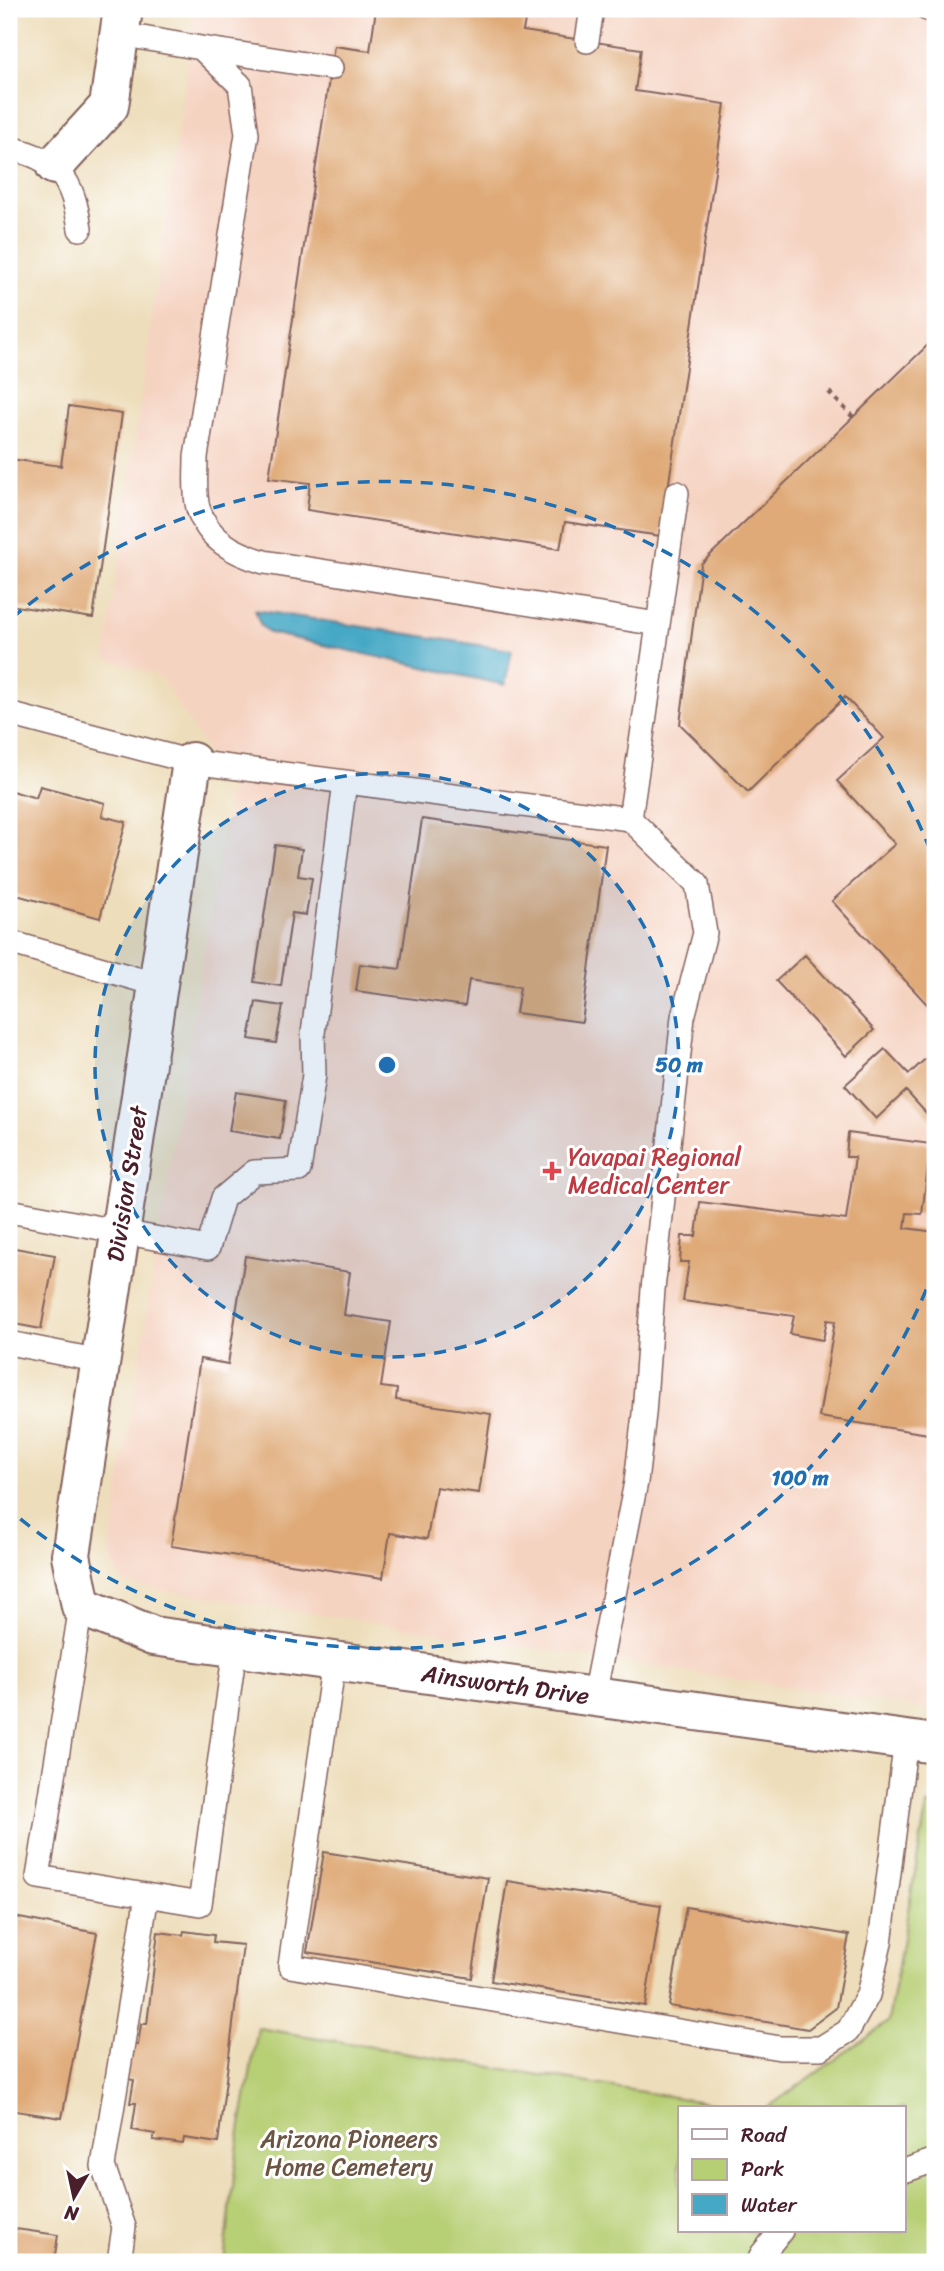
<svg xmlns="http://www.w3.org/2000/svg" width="944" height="2271" font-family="Sriracha,sans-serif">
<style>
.built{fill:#f5d3c1}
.green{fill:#b7cf74;stroke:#807750;stroke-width:2}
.water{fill:#45a8c5;stroke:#486478;stroke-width:2}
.building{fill:#dfaa78}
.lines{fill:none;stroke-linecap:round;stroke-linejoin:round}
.service-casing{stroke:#83625d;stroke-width:26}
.minor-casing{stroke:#83625d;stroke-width:42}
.path{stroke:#83625d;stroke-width:4.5;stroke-dasharray:5 5;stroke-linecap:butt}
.service{stroke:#fff;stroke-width:23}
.minor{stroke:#fff;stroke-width:38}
.ring{fill:none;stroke:#1f6fb2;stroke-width:3.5;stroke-dasharray:12 9}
.health-dot{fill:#e0444e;stroke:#fff;stroke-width:2.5}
.labels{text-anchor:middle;stroke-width:6;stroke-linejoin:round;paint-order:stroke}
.health-label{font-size:24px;fill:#be3a42;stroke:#fff;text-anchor:start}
.street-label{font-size:24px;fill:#4a1f2b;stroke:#fff}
.park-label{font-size:24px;fill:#6b5441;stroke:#fff}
.centre{fill:#1f6fb2;stroke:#fff;stroke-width:3.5}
.ring-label{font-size:21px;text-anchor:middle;font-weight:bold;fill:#1f6fb2;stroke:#fff;stroke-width:6;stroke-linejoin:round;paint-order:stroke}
</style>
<rect width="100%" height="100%" fill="#fff"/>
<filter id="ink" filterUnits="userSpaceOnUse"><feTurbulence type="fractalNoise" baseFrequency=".0143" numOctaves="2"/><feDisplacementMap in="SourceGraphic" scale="14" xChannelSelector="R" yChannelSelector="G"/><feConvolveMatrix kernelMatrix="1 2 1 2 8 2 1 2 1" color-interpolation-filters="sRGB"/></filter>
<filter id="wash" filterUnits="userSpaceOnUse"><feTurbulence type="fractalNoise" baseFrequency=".00686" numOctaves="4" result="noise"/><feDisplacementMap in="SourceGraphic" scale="28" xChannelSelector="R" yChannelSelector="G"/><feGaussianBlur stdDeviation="1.57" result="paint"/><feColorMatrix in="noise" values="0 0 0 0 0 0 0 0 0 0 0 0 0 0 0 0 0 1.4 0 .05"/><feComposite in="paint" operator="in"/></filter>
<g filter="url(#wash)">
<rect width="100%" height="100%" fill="#edddba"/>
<path class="built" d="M195,9h740v1701l-811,-126 -15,-31 121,-765 -69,-111 -56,-19z"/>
<path class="green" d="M927,1805l8,1v456h-711l14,-119 20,-115 481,80h-59v123h224v-123h-137l121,-86z"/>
<path class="water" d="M255,610l257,40 -7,35 -235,-52 -9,-7z"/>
<g id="blocks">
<path class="building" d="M376,9h151l-4,22 118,18 -6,42 90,13 -64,432 -96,-14 -5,27 -253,-39 3,-27 -41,-5 65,-432 36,5z
M935,338v675l-103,-112 63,-57 -58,-63 47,-43 -39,-41 -97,95 -68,-68 21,-160z
M69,406l53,8 -29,204 -84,-13v-146l52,7z
M40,786l65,17 -3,13 24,6 -26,96 -91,-25v-103l27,8z
M422,819l184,26 -24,177 -66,-9 4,-26 -51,-7 -4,26 -109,-15 4,-27 40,5z
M275,845l27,4 -4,27 14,2 -6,37 -14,-2 -11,73 -27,-4z
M805,955l69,75 -28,26 -70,-75z
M256,1002l27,4 -7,37 -27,-4z
M885,1049l24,25 26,-24v73l-29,-32 -30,28 -31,-34z
M236,1092l50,8 -6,39 -51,-8z
M848,1133l83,11 -9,70 -15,-1 -2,15 30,4v203l-116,-18 16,-96 -8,-1 -4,20 -33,-6 4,-18 -111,-15 6,-39h-9l2,-26h14l4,-34 146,18 9,-63h-9z
M9,1247l46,8 -14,74 -32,-6z
M245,1256l105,16 -6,43 47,7 -10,65 16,2 -1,11 95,14 -12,79 -43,-6 -9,52 -37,-6 -7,45 -212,-32 29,-187 28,5z
M324,1852l164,26 -16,100 -165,-26z
M507,1881l154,24 -16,101 -154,-25z
M686,1907l163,28 -13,73 -28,21 -139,-23z
M9,1916l88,17 -35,185 -53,-8z
M184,1931l30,4 -1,7 30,3 -25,198 -34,-5 -1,6 -30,-4 2,-6 -23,-4 4,-27h-6l4,-23 -8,-1 5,-35 7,1 3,-21h6l11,-92 25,3z
M9,2228l49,7 -4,27h-45z"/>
</g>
</g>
<g filter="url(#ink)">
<use href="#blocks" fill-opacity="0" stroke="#83625d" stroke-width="2"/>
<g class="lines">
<g class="service-casing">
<path id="service" d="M927,9l8,2
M119,34l82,14 39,37 7,49 -51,323c0,16 -2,36 2,51 10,32 36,45 66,54l394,62
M587,41l5,-32
M201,48l130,20
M9,148c50,11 64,31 71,81
M9,714l183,48 438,57
M9,942l149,43
M9,1211l199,37 15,-50 31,-26 45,-2 15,-95 -1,-42 32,-251
M9,1343l91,18
M81,1606l-43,271 162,27 35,-256
M334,1661l-44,305 490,82h41l27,-17 20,-36 12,-52 26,-203
M594,1696l42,-214 8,-68 9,-125 30,-272 22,-84 -8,-49 -67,-65 47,-326
M904,2171l31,-11
M119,2262l5,-35 -21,-61 44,-271
M759,2262l3,-8 19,-23"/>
</g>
<g class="minor-casing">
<g id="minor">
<path d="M55,165l54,-59 14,-97"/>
<path id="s1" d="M192,762l-121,793 10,51 72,30 782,108"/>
</g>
</g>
<path class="path" d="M829,392l24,25"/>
<use href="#service" class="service"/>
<use href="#minor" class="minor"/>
</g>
</g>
<circle cx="387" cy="1065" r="292" fill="#1f6fb2" fill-opacity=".12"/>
<g class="ring">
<circle cx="387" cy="1065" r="292"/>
<path d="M934 1270A584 584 0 0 1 12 1512M12 618A584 584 0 0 1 934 860"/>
</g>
<path class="health-dot" d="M548.5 1160.5h7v7h7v7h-7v7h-7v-7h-7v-7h7z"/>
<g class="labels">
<g class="health-label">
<text x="568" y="1165">Yavapai Regional<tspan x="568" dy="28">Medical Center</tspan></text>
</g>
<g class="street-label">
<text transform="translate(127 1184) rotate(-81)" y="8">Division Street</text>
<text dy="8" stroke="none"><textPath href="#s1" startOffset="1288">Ainsworth Drive</textPath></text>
</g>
<g class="park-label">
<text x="349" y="2147">Arizona Pioneers<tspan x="349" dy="28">Home Cemetery</tspan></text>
</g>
</g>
<circle cx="387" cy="1065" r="10" class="centre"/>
<g class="ring-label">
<text x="679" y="1072">50 m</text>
<text x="800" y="1485">100 m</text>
</g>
<rect width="944" height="2271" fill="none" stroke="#fff" stroke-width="35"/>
<rect x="678" y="2106" width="228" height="126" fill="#ffffff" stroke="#b7a5aa" stroke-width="2"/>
<rect x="692" y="2129" width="35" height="10" fill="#ffffff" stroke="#b7a5aa" stroke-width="2"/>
<text x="741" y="2142" font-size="21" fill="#4a1f2b">Road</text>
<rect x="692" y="2159" width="35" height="21" fill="#b7cf74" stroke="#b7a5aa" stroke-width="2"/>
<text x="741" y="2176" font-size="21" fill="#4a1f2b">Park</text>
<rect x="692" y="2194" width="35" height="21" fill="#45a8c5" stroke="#b7a5aa" stroke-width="2"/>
<text x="741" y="2212" font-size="21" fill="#4a1f2b">Water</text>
<g transform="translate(74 2197) rotate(189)" stroke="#ffffff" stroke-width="5" paint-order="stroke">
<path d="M0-5L12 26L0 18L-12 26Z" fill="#4a1f2b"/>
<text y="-10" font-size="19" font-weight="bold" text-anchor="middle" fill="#4a1f2b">N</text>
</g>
</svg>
